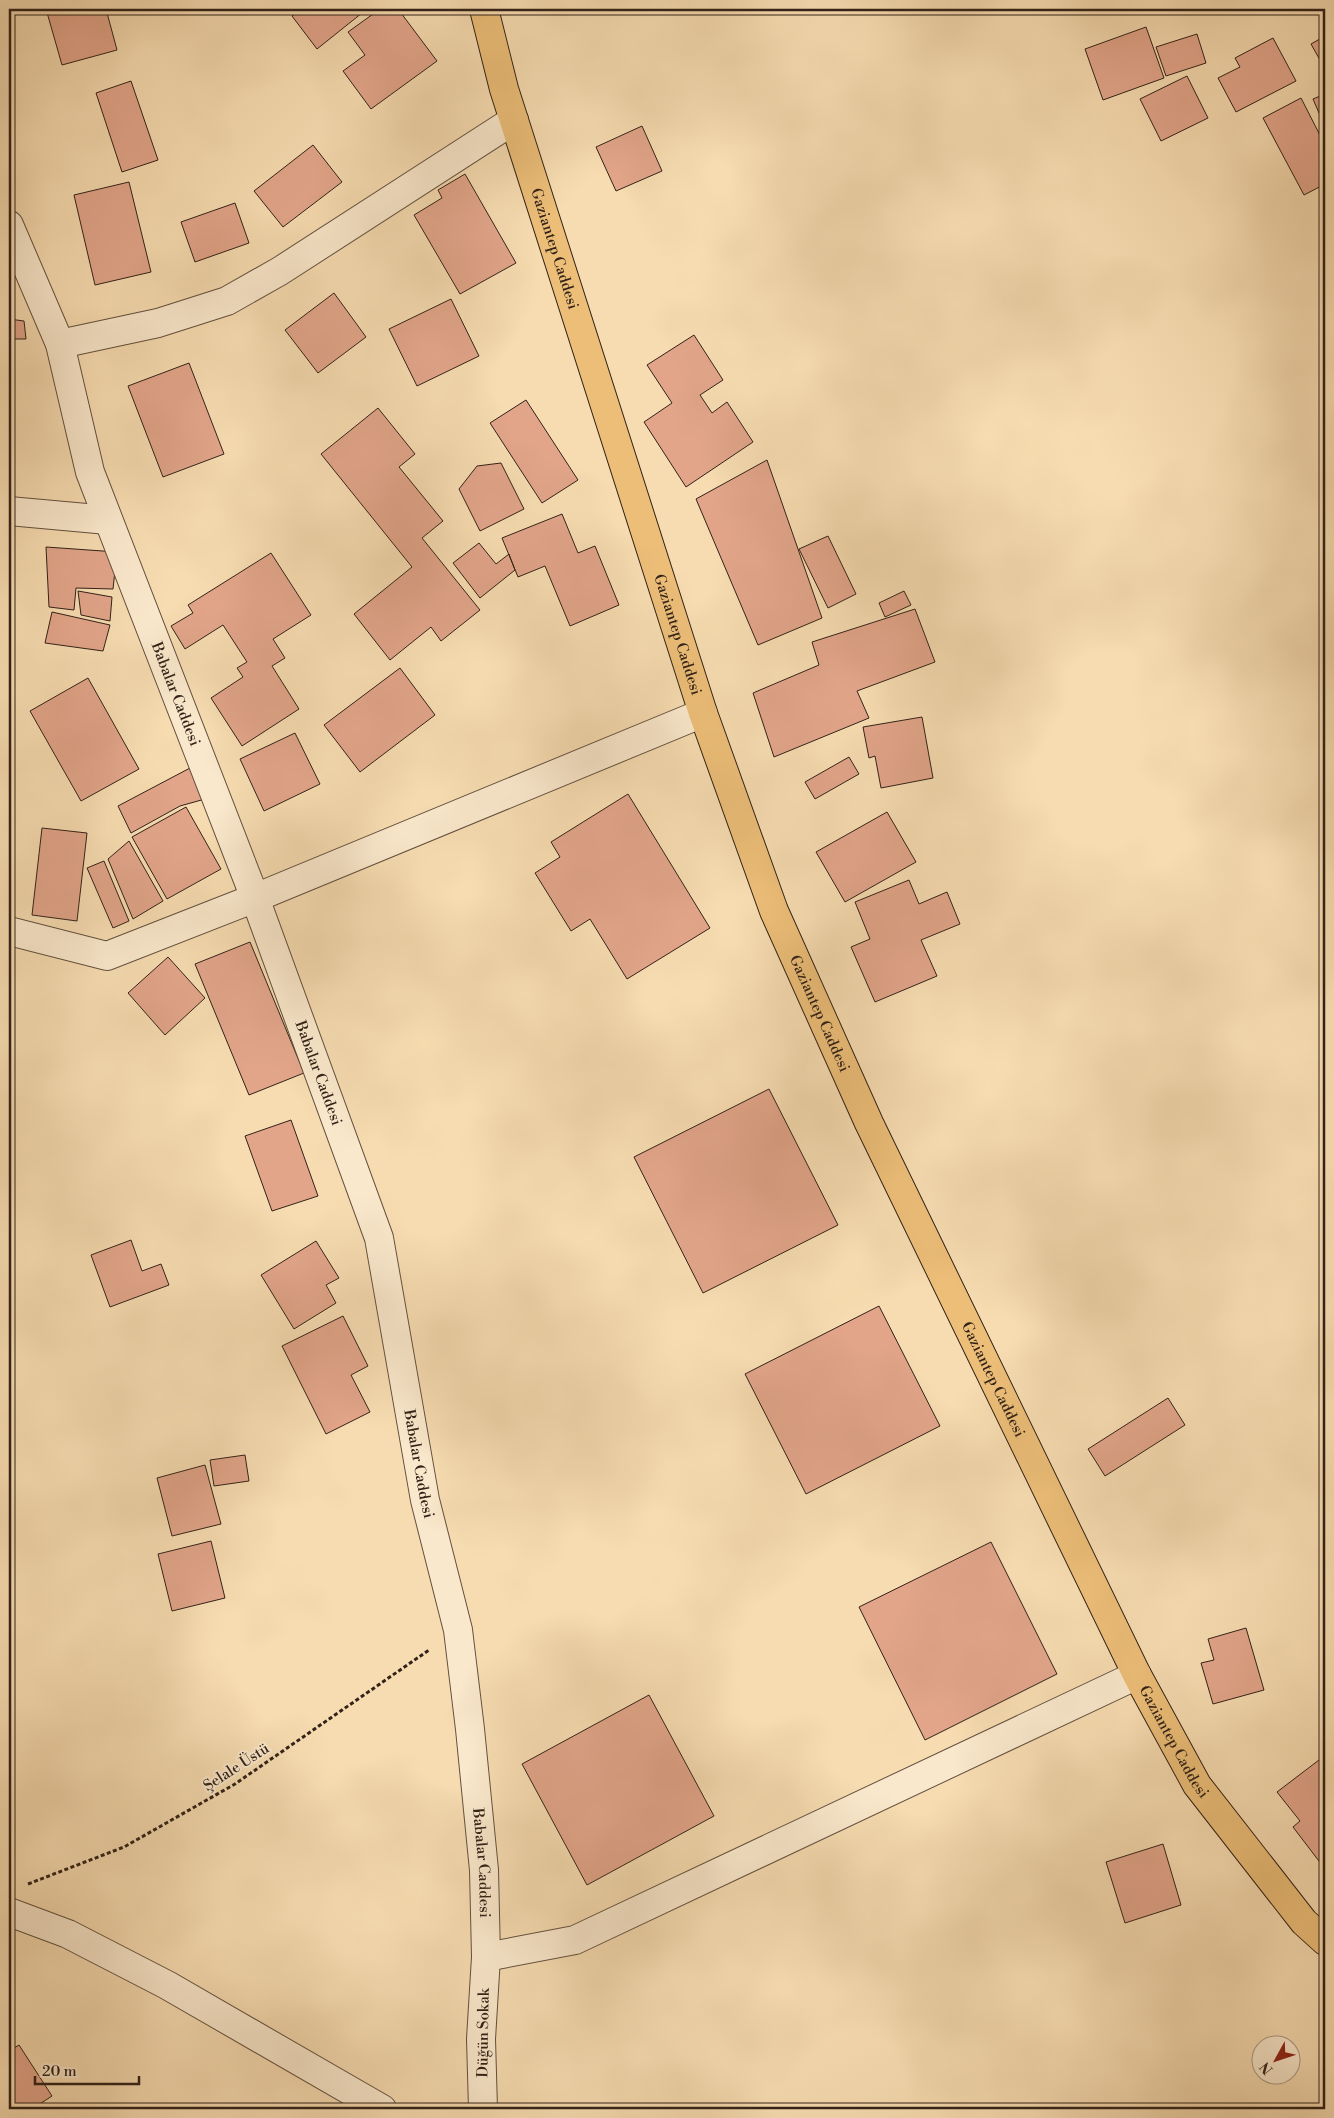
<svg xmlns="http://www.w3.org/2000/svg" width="1334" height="2118" font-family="'Libre Bodoni',serif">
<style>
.building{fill:#e2a58a;stroke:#322218}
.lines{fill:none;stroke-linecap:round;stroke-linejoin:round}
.minor-casing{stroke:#63503e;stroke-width:30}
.major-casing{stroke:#322218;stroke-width:30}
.path{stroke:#322218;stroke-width:3;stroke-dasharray:4 2.5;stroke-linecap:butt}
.minor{stroke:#fae8cc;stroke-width:28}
.major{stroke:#ecbe78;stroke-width:28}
.labels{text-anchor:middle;stroke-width:4;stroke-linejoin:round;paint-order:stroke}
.street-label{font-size:15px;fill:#322218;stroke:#fae8cc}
</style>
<rect width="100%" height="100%" fill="#f7dcb1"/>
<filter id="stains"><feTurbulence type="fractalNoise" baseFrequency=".004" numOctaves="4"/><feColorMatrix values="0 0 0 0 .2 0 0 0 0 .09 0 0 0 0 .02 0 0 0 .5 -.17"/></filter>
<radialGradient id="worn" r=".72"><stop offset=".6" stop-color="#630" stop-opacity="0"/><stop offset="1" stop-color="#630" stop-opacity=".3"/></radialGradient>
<path class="building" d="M46,9h60l11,41 -55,15z
M301,9h66l-50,40 -25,-33z
M380,9h18l39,52 -66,48 -28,-38 22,-16 -17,-23z
M1146,27l18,51 -61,22 -18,-51z
M1197,34l9,29 -40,13 -10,-29z
M1325,36v33l-14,-25z
M1273,38l23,43 -60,31 -18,-34 22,-11 -5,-9z
M1187,76l21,42 -47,23 -21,-42z
M131,81l27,79 -36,12 -26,-79z
M1325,94v33l-12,-28z
M1301,98l24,47v39l-21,11 -41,-77z
M642,126l20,45 -46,20 -20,-44z
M313,145l29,37 -59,45 -29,-36z
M465,174l51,89 -56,31 -46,-79 28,-17 -4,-8z
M129,182l22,90 -56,13 -21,-90z
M235,203l14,40 -54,19 -14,-40z
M334,293l32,44 -48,36 -33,-43z
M451,299l28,57 -62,30 -28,-57z
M9,319l15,2 2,18h-17z
M694,335l29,45 -23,15 12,18 15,-11 26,40 -67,45 -42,-65 28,-19 -25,-38z
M189,363l35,91 -61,23 -35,-91z
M526,400l52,80 -36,23 -52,-80z
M378,408l37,46 -16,13 44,54 -21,17 58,72 -39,31 -10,-14 -41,33 -36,-46 58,-47 -91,-113z
M767,460l55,158 -64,27 -62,-146z
M501,463l23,46 -44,22 -21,-42 18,-23z
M562,514l16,39 17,-7 24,59 -49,21 -25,-60 -27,11 -16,-39z
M828,536l28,58 -28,14 -29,-59z
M479,543l17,21 13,-10 6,16 -35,28 -27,-35z
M46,547l71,5 -4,37 -37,-1 -2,22 -25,-3z
M271,553l40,62 -38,24 12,19 -13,8 27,43 -57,37 -31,-48 32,-21 -6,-9 10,-6 -24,-37 -38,24 -14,-23 22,-13 -5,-8z
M78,591l34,6 -2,24 -29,-6z
M904,591l7,14 -26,12 -6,-14z
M915,609l20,53 -78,29 12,27 -95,39 -21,-64 66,-28 -7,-23z
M52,612l58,13 -7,26 -58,-8z
M400,668l35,47 -75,57 -36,-47z
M88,678l51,91 -58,32 -51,-90z
M922,717l11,61 -52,10 -6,-32 -6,2 -6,-31z
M295,733l25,51 -56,27 -24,-52z
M849,757l10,17 -44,25 -10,-17z
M190,768l15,31 -25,7 -49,27 -13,-27z
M628,794l82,134 -83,51 -37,-60 -19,12 -36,-58 25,-16 -9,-15z
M186,807l35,62 -54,30 -35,-62z
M887,812l29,50 -71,40 -29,-50z
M42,828l45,5 -10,88 -45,-6z
M129,841l34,60 -30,18 -25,-60z
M104,861l25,60 -16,7 -26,-60z
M909,880l10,24 28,-12 13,32 -39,16 16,36 -62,26 -24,-55 19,-8 -15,-37z
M250,942l54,131 -55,22 -54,-131z
M168,957l37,41 -40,37 -37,-42z
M769,1089l69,136 -135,68 -69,-136z
M291,1120l27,76 -46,15 -27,-75z
M131,1240l11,31 19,-7 8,21 -59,22 -19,-52z
M316,1241l23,37 -13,7 10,18 -42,26 -33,-54z
M879,1306l61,120 -134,68 -61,-120z
M343,1316l25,50 -17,9 19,37 -44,22 -44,-88z
M1168,1398l17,27 -80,51 -17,-27z
M245,1455l4,26 -35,5 -4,-26z
M205,1465l16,59 -49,12 -15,-58z
M211,1541l14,57 -53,13 -14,-57z
M991,1542l66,132 -132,66 -66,-133z
M1246,1628l18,62 -51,14 -12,-41 13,-3 -6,-21z
M649,1695l65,121 -127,69 -65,-121z
M1319,1760l6,8v101l-32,-42 7,-6 -23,-29z
M1163,1844l18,61 -56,18 -19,-61z
M19,2045l33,51 -20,13h-23v-58z"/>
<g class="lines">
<g class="minor-casing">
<g id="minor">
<path id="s1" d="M9,225l51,119 30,128 165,426 124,340 46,262 33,130 12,99 14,141 2,87 -5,82 2,70"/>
<path d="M60,344l98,-21 69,-22 53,-30 234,-151"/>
<path d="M9,511l99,9"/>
<path d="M9,931l98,25 148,-58 448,-185"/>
<path d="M9,1912l59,22 99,51 215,124"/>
<path d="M486,1957l89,-17 562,-265"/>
</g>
</g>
<g class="major-casing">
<g id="major">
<path id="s2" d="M484,9l20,80 199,624 71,198 95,212 268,552 60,110 107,137 21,19"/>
</g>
</g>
<path class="path" d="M28,1884l96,-37 111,-63 194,-134"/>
<use href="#minor" class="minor"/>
<use href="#major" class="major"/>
</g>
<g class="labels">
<g class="street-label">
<text dy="5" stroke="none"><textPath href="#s2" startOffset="250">Gaziantep Caddesi</textPath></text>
<text dy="5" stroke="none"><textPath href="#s2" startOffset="655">Gaziantep Caddesi</textPath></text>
<text dy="5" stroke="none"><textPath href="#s1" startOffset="499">Babalar Caddesi</textPath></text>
<text dy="5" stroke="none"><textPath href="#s2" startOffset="1060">Gaziantep Caddesi</textPath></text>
<text dy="5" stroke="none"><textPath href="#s1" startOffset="904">Babalar Caddesi</textPath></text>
<text dy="5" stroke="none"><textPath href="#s2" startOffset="1465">Gaziantep Caddesi</textPath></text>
<text dy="5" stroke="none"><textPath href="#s1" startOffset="1309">Babalar Caddesi</textPath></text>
<text dy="5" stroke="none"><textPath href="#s2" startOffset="1870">Gaziantep Caddesi</textPath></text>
<text transform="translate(236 1767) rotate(-33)" y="5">Şelale Üstü</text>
<text dy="5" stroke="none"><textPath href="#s1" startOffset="1714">Babalar Caddesi</textPath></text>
<text transform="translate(483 2033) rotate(-89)" y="5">Düğün Sokak</text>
</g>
</g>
<rect width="1334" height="2118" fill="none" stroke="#f7dcb1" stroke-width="30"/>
<rect x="10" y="10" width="1314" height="2098" fill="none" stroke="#322218" stroke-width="2.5"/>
<rect x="15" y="15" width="1304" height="2088" fill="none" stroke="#322218"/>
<g transform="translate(1276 2060) rotate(230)"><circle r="24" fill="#fae8cc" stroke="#aa9984"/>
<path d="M0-4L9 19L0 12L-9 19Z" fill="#8f2418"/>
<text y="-8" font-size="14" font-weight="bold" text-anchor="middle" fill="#322218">N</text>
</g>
<path d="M35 2076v8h104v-8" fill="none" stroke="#322218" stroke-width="2.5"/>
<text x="42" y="2076" font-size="15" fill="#322218" stroke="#fae8cc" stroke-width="4" paint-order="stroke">20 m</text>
<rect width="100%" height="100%" filter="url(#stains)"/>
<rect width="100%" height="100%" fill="url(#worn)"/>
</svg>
